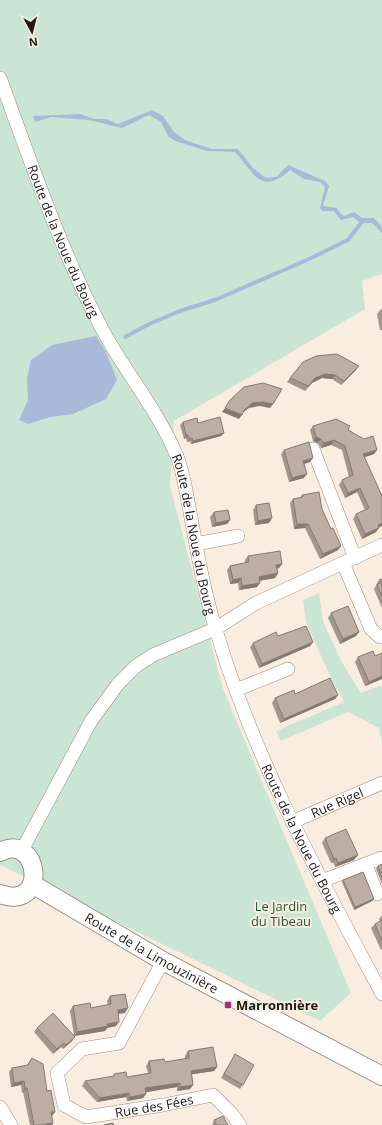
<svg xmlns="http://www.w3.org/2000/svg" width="382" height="1125" font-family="'Open Sans',sans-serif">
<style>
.green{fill:#cbe5d4}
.water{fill:#a9b9d9}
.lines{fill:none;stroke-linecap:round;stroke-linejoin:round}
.stream{stroke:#a9b9d9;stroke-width:4}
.street-casing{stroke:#998e82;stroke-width:14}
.secondary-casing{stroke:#998e82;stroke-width:20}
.street{stroke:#fff;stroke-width:13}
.secondary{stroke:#fff;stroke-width:18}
.wall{fill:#a2968d}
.shaded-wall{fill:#847a73}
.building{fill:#bcaea4;stroke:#847a73}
.poi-dot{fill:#a32d85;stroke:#f8ede0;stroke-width:1.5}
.labels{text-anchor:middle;stroke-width:4;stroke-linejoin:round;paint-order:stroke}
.street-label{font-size:13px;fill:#1e1a16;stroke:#f8ede0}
.park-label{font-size:13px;fill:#215b3c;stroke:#f8ede0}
.poi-label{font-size:13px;font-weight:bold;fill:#1e1a16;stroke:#f8ede0;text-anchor:start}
</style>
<rect width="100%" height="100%" fill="#f8ede0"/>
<path class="green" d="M0,0h382v274l-20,7 3,28 -191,112 -4,65 53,203 128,304 -31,28 -320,-156z
M319,593l4,28 18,40 20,32 21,-8v58l-3,-15 -31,-16 -67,29 -5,-10 68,-29 -15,-28 -23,-52 -3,-22z"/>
<path class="water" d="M152,110l11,6 11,16 11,8 27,9h26l15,19 13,10 10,-1 12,-12 37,16 4,5 -6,20 14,2 2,4 5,4 10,-4 8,6h12l8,9v6l-10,-10h-11l-8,-6 -12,3 -7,-9h-12l-2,-3 5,-21 -5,-5 -16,-3 -14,-9c-29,26 -35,4 -55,-18l-28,-1 -32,-10 -7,-5 -7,-14 -12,-7 -27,13 -33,-8 -38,-3 -16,5 -2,-6 47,-2 14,5h12l12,5z
M96,336l10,16 11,28 -11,19 -33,15 -23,3 -22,7 -9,-4 9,-20 -1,-22 4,-18 21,-15z"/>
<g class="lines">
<path class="stream" d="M125,337l24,-13 31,-13 35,-11 92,-40 41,-20 13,-17"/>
<g class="street-casing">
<g id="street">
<path id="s1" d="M0,78c31,84 60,171 102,251 23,43 55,80 74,125 8,18 10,39 14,58 7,39 14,80 26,118 38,129 103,246 166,364"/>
<path d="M313,449l42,109"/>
<path d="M196,544l42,-8"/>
<path d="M343,563l28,66 9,8"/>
<path d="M236,690l52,-21"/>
<path id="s2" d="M292,822l90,-39"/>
<path d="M21,852l70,-131 27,-37 18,-18 17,-11 62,-26 41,-26 126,-58"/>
<path d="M366,865l11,29"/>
<path d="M322,881l59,-23"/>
<path id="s3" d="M163,961l-44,82 -37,6 -25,24 7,32 22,12 77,-12 50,-10 19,19 8,11"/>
<path d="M0,1107l11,18"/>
</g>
</g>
<g class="secondary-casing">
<g id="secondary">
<path d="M0,852c39,-21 50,60 0,42"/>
<path id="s4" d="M32,884l131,77 219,115"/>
</g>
</g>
<use href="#street" class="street"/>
<use href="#secondary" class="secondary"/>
</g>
<path class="wall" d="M381,309h1v21h-2l-3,-16z
M356,370l-15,15 -9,-6 -10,-1 -10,5 -7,8 -18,-9 3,-4z
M183,422l15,1 26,10 -3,3 -30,8 -1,-3 -3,1 -1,-4 -2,1 -4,-14z
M313,426l35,4 29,20 -3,4 -10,3 18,39v30l-3,1 -3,5 -14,7 -9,-20 3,-5 9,-4 -8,-18 -12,6 -6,-13 3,-5 7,-3 -7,-27 -11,-5 -10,3 -3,-5 -5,-2 -3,-11z
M284,450l26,12 -6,2v14l-15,4 -8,-28z
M302,495l20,14 16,41 -18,9 -15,-31 -11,1 -4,-26 3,-4 7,-1z
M256,505l16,13 -3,5 -14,2 -2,-15z
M214,512l16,8 -3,4 -15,3 -2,-10z
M248,556l34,8 -3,4 -2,1 -2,9 -15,3 -3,6 -18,3 -1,-7 -8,1 -3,-14 3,-4 15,-3v-3z
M382,579v29l-8,-19 5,-9z
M331,613l25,23 -16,8 -12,-26z
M278,636l35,6 -3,4 -51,22 -9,-21 3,-4z
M375,656l7,23 -17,7 -10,-24 3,-5z
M295,694l43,1 -3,4 -55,24 -8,-20 3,-5z
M325,838l29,22 -19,7 -2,-5 -2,1 -9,-20z
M382,864v20l-6,-15 2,-3z
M343,880l31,19 -2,2 -18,9 -12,-28z
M382,915v34l-1,1 -10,-22 4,-4 5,-3 -1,-2z
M110,996l15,17 -7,1 -2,12 -9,2 -2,3 -31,5 -2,5 -9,8 -2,-2 -8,7 -19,-22 3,-4 37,7 -4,-24 3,-5 18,2 17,-3 -1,-4z
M188,1051l29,16 -3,4 -22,3 1,11 -3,4 -13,2v-4l-32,5 1,2 -3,4 -16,3 -1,-4 -29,5 -15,-16 3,-5 27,-4 2,-3 13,3 21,-4 -2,-7 3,-5 16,1 20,-3v-3z
M235,1054l8,31 -3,4 -19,-11z
M32,1058l20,58 1,7 -1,2h-22l-7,-33 -1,1 -1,-8 -10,2 -2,-15 3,-4 15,-3z
M214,1120l14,5h-16z"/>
<path class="shaded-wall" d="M359,366l-3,4 -15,15 3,-4z
M325,374l10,1 -3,4 -10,-1 -10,5 -7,8 10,-13z
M263,402l10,2 -3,4 -10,-2 -11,2 -8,6 3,-4 8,-7z
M225,408l17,7 -3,4 -17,-7z
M224,433l-3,3 -30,8 2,-3z
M186,435h2l-2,3 -2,1z
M316,437l5,2 -3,4 -5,-2z
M192,438l-2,3 -3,1 3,-3z
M334,440l-3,5 -10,3 3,-5z
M377,450l-3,4 -14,5 3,-5z
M313,458l-3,4 -10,3 3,-4z
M307,474l-3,4 -15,4 3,-4z
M360,488l-3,4 -12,6 3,-5z
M272,518l-3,5 -14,2 3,-4z
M230,520l-3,4 -15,3 4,-4z
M382,523v3l-7,3 3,-4z
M297,524h11l-3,4 -11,1z
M379,528l-3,4 -14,7 3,-5z
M341,546l-3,4 -18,9 3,-5z
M282,564l-3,4 -6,1 3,-4z
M278,573l-3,5 -19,3 3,-4z
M241,578l-3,5 -8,1 3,-4z
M260,583l-3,4 -18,3 3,-4z
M359,632l-3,4 -16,8 3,-5z
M313,642l-3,4 -51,22 3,-4z
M382,676v3l-17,7 4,-4z
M338,695l-3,4 -55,24 4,-4z
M358,855l-4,5 -19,7 3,-4z
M336,858l-3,4 -2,1 3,-4z
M374,899l-2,2 -18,9 1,-3z
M128,1008l-3,5 -11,1 4,-4z
M119,1022l-3,4 -9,2 -2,3 -31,5 3,-4 30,-8z
M75,1037l-3,4 -9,8 3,-4z
M64,1043l-3,4 -8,7 4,-5z
M217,1067l-3,4 -26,4 3,-4z
M24,1081l-3,4 -10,2 3,-4z
M180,1083l-3,4 -35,6 3,-5z
M193,1085l-3,4 -13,2 3,-4z
M25,1088h2l-5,5z
M129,1093l-3,4 -29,5 3,-4z
M146,1094l-3,4 -16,3 3,-4z
M51,1112h4l-3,4z
M53,1123l-1,2h-11z"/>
<path class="building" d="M337,354l22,12 -15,15 -9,-6 -10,-1 -10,4 -7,8 -18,-8 13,-16 13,-6z
M263,383l19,6 -9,15 -10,-2 -11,1 -8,7 -2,5 -17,-7 5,-8 14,-13z
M220,417l4,16 -31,8 -1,-3 -2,1 -2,-4h-2l-3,-13 14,-4 1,5z
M336,419l14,7 -2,4 16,9 9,-3 4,14 -14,4 19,42v27l-4,2 1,3 -14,6 -9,-20 13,-6 -9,-20 -12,5 -6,-13 11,-5 -8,-29 -11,-6 -10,3 -3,-4 -5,-2 -3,-11z
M309,442l4,16 -10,3 4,13 -15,4 -8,-28z
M319,492l3,17 9,20 2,-1 8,18 -18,8 -15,-30h-11l-4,-25 10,-2 -1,-2z
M269,503l3,15 -14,3 -2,-16z
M228,510l2,10 -14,3 -2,-11z
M280,551l2,13 -6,1 2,8 -19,4 1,6 -18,3 -1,-8 -8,2 -3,-14 19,-4 -1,-6z
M382,579v18l-5,-13 4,-1 -2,-3z
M348,606l11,26 -16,7 -12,-26z
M306,626l7,16 -51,22 -9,-21 23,-11 2,4z
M373,651l2,5 7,-3v23l-13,6 -11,-25z
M330,678l8,17 -54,24 -9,-21 19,-8 1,4z
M346,829l12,26 -20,8 -2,-5 -2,1 -9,-21z
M382,864v14l-4,-12z
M363,872l11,27 -19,8 -12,-27z
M382,920v21l-7,-17z
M125,994l3,14 -10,2 1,12 -12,2 1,2 -31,6 -4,-26 17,-3 1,5 20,-4 -1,-8z
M53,1013l22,24 -9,8 -2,-2 -7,6 -20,-21z
M213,1047l4,20 -26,4 2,14 -13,2v-4l-35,5 1,6 -16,3 -1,-4 -29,5 -15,-17 29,-5v-2l12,-2 1,5 24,-4 -2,-12 15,-2 1,3 24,-4 -1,-7z
M235,1054l19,11 -11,20 -19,-11z
M32,1058l11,6 4,27 4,-1 4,22h-4l2,11 -12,2h-7l-7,-37h-2l-1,-7 -10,2 -2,-15 16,-3z
M223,1116l5,9h-11l-3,-5z
M113,1123l1,2h-10z"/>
<rect class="poi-dot" x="224" y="1001" width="8" height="8" rx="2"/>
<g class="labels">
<g class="street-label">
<text dy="5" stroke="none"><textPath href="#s1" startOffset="175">Route de la Noue du Bourg</textPath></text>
<text dy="5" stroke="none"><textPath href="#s1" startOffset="499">Route de la Noue du Bourg</textPath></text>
<text dy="5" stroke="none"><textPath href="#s2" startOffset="49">Rue Rigel</textPath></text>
<text dy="5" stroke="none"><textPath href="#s1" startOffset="823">Route de la Noue du Bourg</textPath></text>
<text dy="5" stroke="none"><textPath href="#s4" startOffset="138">Route de la Limouzinière</textPath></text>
<text dy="5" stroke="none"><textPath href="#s3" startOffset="292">Rue des Fées</textPath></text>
</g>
<g class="park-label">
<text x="281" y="911">Le Jardin<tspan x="281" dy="15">du Tibeau</tspan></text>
</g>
<g class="poi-label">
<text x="236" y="1010">Marronnière</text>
</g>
</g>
<g transform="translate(32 32) rotate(173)" stroke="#f8ede0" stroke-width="3" paint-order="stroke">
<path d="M0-3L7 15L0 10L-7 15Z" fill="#1e1a16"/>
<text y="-6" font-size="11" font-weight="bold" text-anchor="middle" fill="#1e1a16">N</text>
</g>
</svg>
